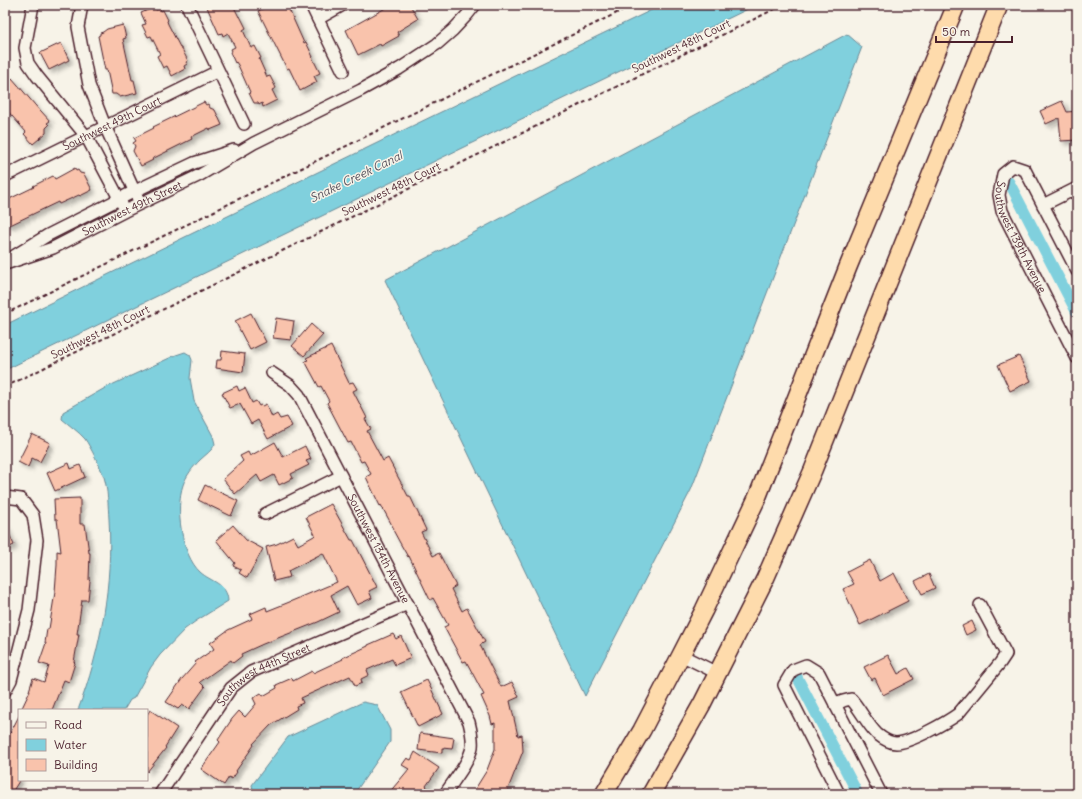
<svg xmlns="http://www.w3.org/2000/svg" width="1082" height="799" font-family="Delius,sans-serif">
<style>
.water{fill:#80d0dd;stroke:#6a8996}
.lines{fill:none;stroke-linecap:round;stroke-linejoin:round}
.canal{stroke:#80d0dd;stroke-width:11}
.building{fill:#f9c3ac;stroke:#4a1f2b;filter:url(#shadow)}
.minor-casing{stroke:#4a1f2b;stroke-width:14}
.highway-casing{stroke:#4a1f2b;stroke-width:20}
.path{stroke:#4a1f2b;stroke-width:2;stroke-dasharray:4 3;stroke-linecap:butt}
.minor{stroke:#f7f3e8;stroke-width:11}
.highway{stroke:#fedbac;stroke-width:17}
.labels{text-anchor:middle;stroke-width:3;stroke-linejoin:round;paint-order:stroke}
.street-label{font-size:11px;fill:#4a1f2b;stroke:#f7f3e8}
.water-label{font-size:12px;font-style:italic;fill:#5a5460;stroke:#f7f3e8}
</style>
<defs>
<filter id="shadow"><feDropShadow dx="3.5" dy="3.5" stdDeviation="2" flood-color="#0004"/></filter>
</defs>
<rect width="100%" height="100%" fill="#f7f3e8"/>
<filter id="ink" filterUnits="userSpaceOnUse"><feTurbulence type="fractalNoise" baseFrequency=".025" numOctaves="2"/><feDisplacementMap in="SourceGraphic" scale="8" xChannelSelector="R" yChannelSelector="G"/><feConvolveMatrix kernelMatrix="1 2 1 2 8 2 1 2 1" color-interpolation-filters="sRGB"/></filter>
<g filter="url(#ink)">
<path class="water" d="M662,5h94l-751,365v-45l405,-198z
M847,34l15,13 -171,443 -106,206 -200,-416z
M185,352l5,3 2,5 -2,18 4,23 19,35 2,8c-3,7 -10,11 -15,16 -7,7 -14,16 -17,25 -8,23 -2,69 17,87 11,10 27,11 28,29l-32,20 -11,8 -25,26 -9,12 -17,31 -4,2 -6,10h-46c23,-60 35,-127 31,-191 -1,-14 -1,-29 -5,-42 -4,-11 -13,-29 -19,-38 -6,-7 -16,-14 -23,-20l1,-7 42,-24 71,-33z
M363,702l14,3 13,25v12l-36,52h-100l-2,-9 36,-48z"/>
<g class="lines">
<path class="canal" d="M1009,182l68,131
M796,675l62,119"/>
</g>
<path class="building" d="M206,5h27l6,12 1,-1 6,12 -3,2 8,18 4,-2 6,12 -2,1 8,18 3,-1 6,12 -4,2 5,10 -14,7 -1,-4 -3,2 -1,-2h-4l-5,-10 1,-1 -12,-27 -2,-3 -1,1 -5,-11 2,-1 -1,-2 4,-2 -7,-14 -5,3 -1,-3 -3,1z
M270,5h17l17,38 2,-1 7,15h-1l8,16 -6,3 3,6 -17,9 -11,-23 -2,1 -29,-58z
M391,5h19l8,14 -21,13 2,4 -18,10 -1,-2 -22,11 -12,-25z
M155,7l1,3 4,-1 1,2 2,-1 5,10 -1,1 1,3 13,25h1l6,12 -2,1 1,2 -3,2 1,3 -13,7 -5,-10 -4,2 -6,-12 3,-2 -9,-18 -3,1 -6,-12 4,-1 -5,-11z
M123,25l3,13 -3,1 9,41h2l3,13 -17,4 -4,-3h-4l-5,-24h-2l-7,-34 2,-1v-2l3,-1 4,-3z
M61,43l8,17 -20,10 -9,-17z
M5,74l5,6 2,-2 29,34v-1l9,10 -3,2 2,2 -3,3v5l-13,11 -9,-10 2,-2 -21,-24z
M1062,101l5,11 10,-1v29l-16,1 -2,-23 -13,6 -6,-13z
M204,102l2,3 2,-1 2,4 5,2 7,15 -12,5 -1,-2 -18,9 1,2 -40,20 1,1 -12,6 -8,-15 2,-5 -2,-3 3,-2 -2,-3 20,-10 -1,-1z
M75,168l1,3 2,-1 2,3 4,1 8,16 -12,6 -1,-1 -20,9 -1,-2 -50,24 -3,-6v-19l29,-14 -1,-1 20,-10 2,3z
M251,313l15,29 -16,8 -15,-29z
M276,318l18,3 -3,19 -18,-2z
M311,324l12,11 -19,21 -12,-10z
M331,346l18,37 4,-1 4,7 -4,2 14,27 -2,1 6,10 -4,2 16,30 5,-3 20,38h2l16,34 -5,2 12,24 6,-3 17,33 -5,3 11,22 5,-3 18,34 -5,3 21,42 11,-5 7,15 -9,4 8,35 4,-1 1,16 -17,43h-34l15,-24 8,-21v-26l-3,1 -2,-8 -9,-20 3,-1 -18,-34 -3,1 -19,-35 4,-2 -15,-27 -3,2 -21,-44 -1,1 -8,-14 -7,-13 1,-1 -13,-24 -1,1 -14,-29 5,-3 -7,-13 -3,1 -10,-20 -3,1 -21,-40 2,-2 -8,-15 -2,1 -14,-26 3,-1 -2,-2z
M222,351l23,3 -2,18 -27,-4 1,-8h4z
M1019,356l12,25 -21,10 -12,-26z
M237,386l2,5 6,-3 7,15 4,-2 3,5 2,-1 1,1 4,-2 6,13 5,-3 3,5 7,-2 5,9 -24,13 -10,-19 -7,4 -11,-20 -10,4 -8,-15z
M32,434l18,9 -10,19 -8,-4 -4,9 -10,-5z
M275,442l8,15 22,-11 6,13 -5,2 3,4 -18,9 2,4 -14,7 -5,-10 -13,7 -4,-7 -22,19 -12,-15 20,-18 -3,-5 8,-4 2,4z
M69,463l2,6 9,-4 5,12 -30,14 -8,-18z
M205,485l33,16 -7,15 -33,-16z
M80,498v26h5l4,29h1l-1,27 1,1 -2,19h-6l-5,34h2l-5,28 1,1 -6,19 -5,-2 -12,30h-31l9,-19h-1l4,-13 11,4 5,-16 -10,-3 7,-20h-1l2,-14h2l6,-37 2,-27v-14l4,1 -4,-33h-2l-1,-20z
M331,504l20,36h2l24,47 -8,4 3,7 -15,7 -10,-19 -16,9 8,17 -21,10 -55,22 -22,10 1,2 -9,7 -2,-3 -31,22 5,5 -16,22 -7,-4 -4,4 -12,-7 16,-23 14,-16 -1,-1 19,-13 -4,-6 18,-13 24,-11 -2,-5 16,-7 1,4 20,-8 50,-21 -14,-29 -35,18 2,6 -16,4 -8,-34 11,-3 16,-8 5,9 16,-9 1,-1 -9,-18z
M5,525l9,20 -9,4z
M233,525l13,15 17,9 -16,29 -8,-5 2,-3 -8,-4 2,-3 -19,-23z
M870,560l10,21 14,-8 14,28 -48,24 -17,-36 11,-5 -7,-12z
M929,574l6,14 -13,6 -7,-13z
M972,621l4,9 -10,5 -4,-9z
M393,634l3,5 5,-3 10,22 -16,7 -3,-6 -25,11 2,5 -8,4 1,4 -7,3 -5,-10 -49,22 2,5 -7,3 1,3 -26,16 -18,19 1,1 -18,26 1,1 -5,7 -3,-2 -5,8 -23,-16 19,-27 -2,-2 14,-21 7,-8 6,6 11,-13 -3,-6 8,-5 2,3 14,-8 -1,-3 16,-7 1,3 19,-10 1,2 30,-14 -1,-1 26,-12v-1z
M888,655l10,19 10,-6 6,11 -31,16 -8,-17 -4,2 -7,-13z
M427,680l16,34 -25,13 -17,-35z
M150,710l27,18 -12,19 1,1 -19,24v-57z
M19,716v65l-8,13h-6v-51z
M420,733l34,5 -2,11 -10,-1v5l-24,-3z
M415,752l24,16 -13,18 2,2 -5,6h-35l21,-25 -7,-4 5,-7 4,2z"/>
<g class="lines">
<g class="minor-casing">
<g id="minor">
<path d="M33,5l-8,43 3,15 9,13 49,60 36,68"/>
<path d="M82,5l-4,22 11,58 16,41 32,71"/>
<path d="M187,5l57,119"/>
<path d="M311,5l32,66"/>
<path d="M318,19l25,-14"/>
<path id="s1" d="M5,176l213,-105"/>
<path d="M1043,205l34,-17"/>
<path d="M14,256l34,-21 87,-44 59,-28 40,-13"/>
<path id="s2" d="M5,264l48,-16 72,-37 75,-36 54,-32 107,-53 38,-21 38,-25 16,-14 14,-15 8,-10"/>
<path id="s3" d="M1077,271l-52,-101 -12,-4 -10,8 -4,21 3,16 75,147"/>
<path id="s4" d="M272,373l18,12 9,10 170,327c2,8 4,17 3,25 -3,16 -18,33 -27,47"/>
<path d="M5,497l16,2 12,16 4,25 -8,70 -18,70 -6,11"/>
<path d="M265,514l76,-38"/>
<path d="M681,655l36,18"/>
<path d="M835,705l8,-4 8,-2c9,10 16,25 26,35 5,4 13,9 19,9 14,0 51,-21 62,-29l42,-51 6,-9 -26,-49"/>
<path id="s5" d="M160,794l71,-106 20,-16 157,-68"/>
<path d="M839,794l-55,-109 9,-15 13,-5 13,8 62,121"/>
</g>
</g>
<g class="highway-casing">
<path id="highway" d="M604,794l38,-64 39,-75 23,-45 53,-112 91,-231 108,-262
M651,794l51,-90 63,-125 48,-109 186,-465"/>
</g>
<path class="path" d="M5,314l628,-309
M5,387l778,-382"/>
<use href="#minor" class="minor"/>
<use href="#highway" class="highway"/>
</g>
</g>
<g class="labels">
<g class="street-label">
<text transform="translate(681 46) rotate(-26)" y="4">Southwest 48th Court</text>
<text dy="4" stroke="none"><textPath href="#s1" startOffset="119">Southwest 49th Court</textPath></text>
<text transform="translate(391 189) rotate(-26)" y="4">Southwest 48th Court</text>
<text dy="4" stroke="none"><textPath href="#s2" startOffset="139">Southwest 49th Street</textPath></text>
<text dy="4" stroke="none"><textPath href="#s3" startOffset="207">Southwest 139th Avenue</textPath></text>
<text transform="translate(100 332) rotate(-26)" y="4">Southwest 48th Court</text>
<text dy="4" stroke="none"><textPath href="#s4" startOffset="208">Southwest 134th Avenue</textPath></text>
<text dy="4" stroke="none"><textPath href="#s5" startOffset="162">Southwest 44th Street</textPath></text>
</g>
<g class="water-label">
<text transform="translate(356 177) rotate(-26)" y="4">Snake Creek Canal</text>
</g>
</g>
<rect width="1082" height="799" fill="none" stroke="#f7f3e8" stroke-width="20"/>
<rect x="10" y="10" width="1062" height="779" fill="none" stroke="#4a1f2b" stroke-width="1.5" filter="url(#ink)"/>
<rect x="18" y="709" width="130" height="72" fill="#f7f3e8" stroke="#b29e9c"/>
<rect x="26" y="722" width="20" height="6" fill="#f7f3e8" stroke="#b29e9c"/>
<text x="54" y="729" font-size="12" fill="#4a1f2b">Road</text>
<rect x="26" y="739" width="20" height="12" fill="#80d0dd" stroke="#b29e9c"/>
<text x="54" y="749" font-size="12" fill="#4a1f2b">Water</text>
<rect x="26" y="759" width="20" height="12" fill="#f9c3ac" stroke="#b29e9c"/>
<text x="54" y="769" font-size="12" fill="#4a1f2b">Building</text>
<path d="M936 36v6h76v-6" fill="none" stroke="#4a1f2b" stroke-width="2"/>
<text x="942" y="36" font-size="12" fill="#4a1f2b" stroke="#f7f3e8" stroke-width="3" paint-order="stroke">50 m</text>
</svg>
